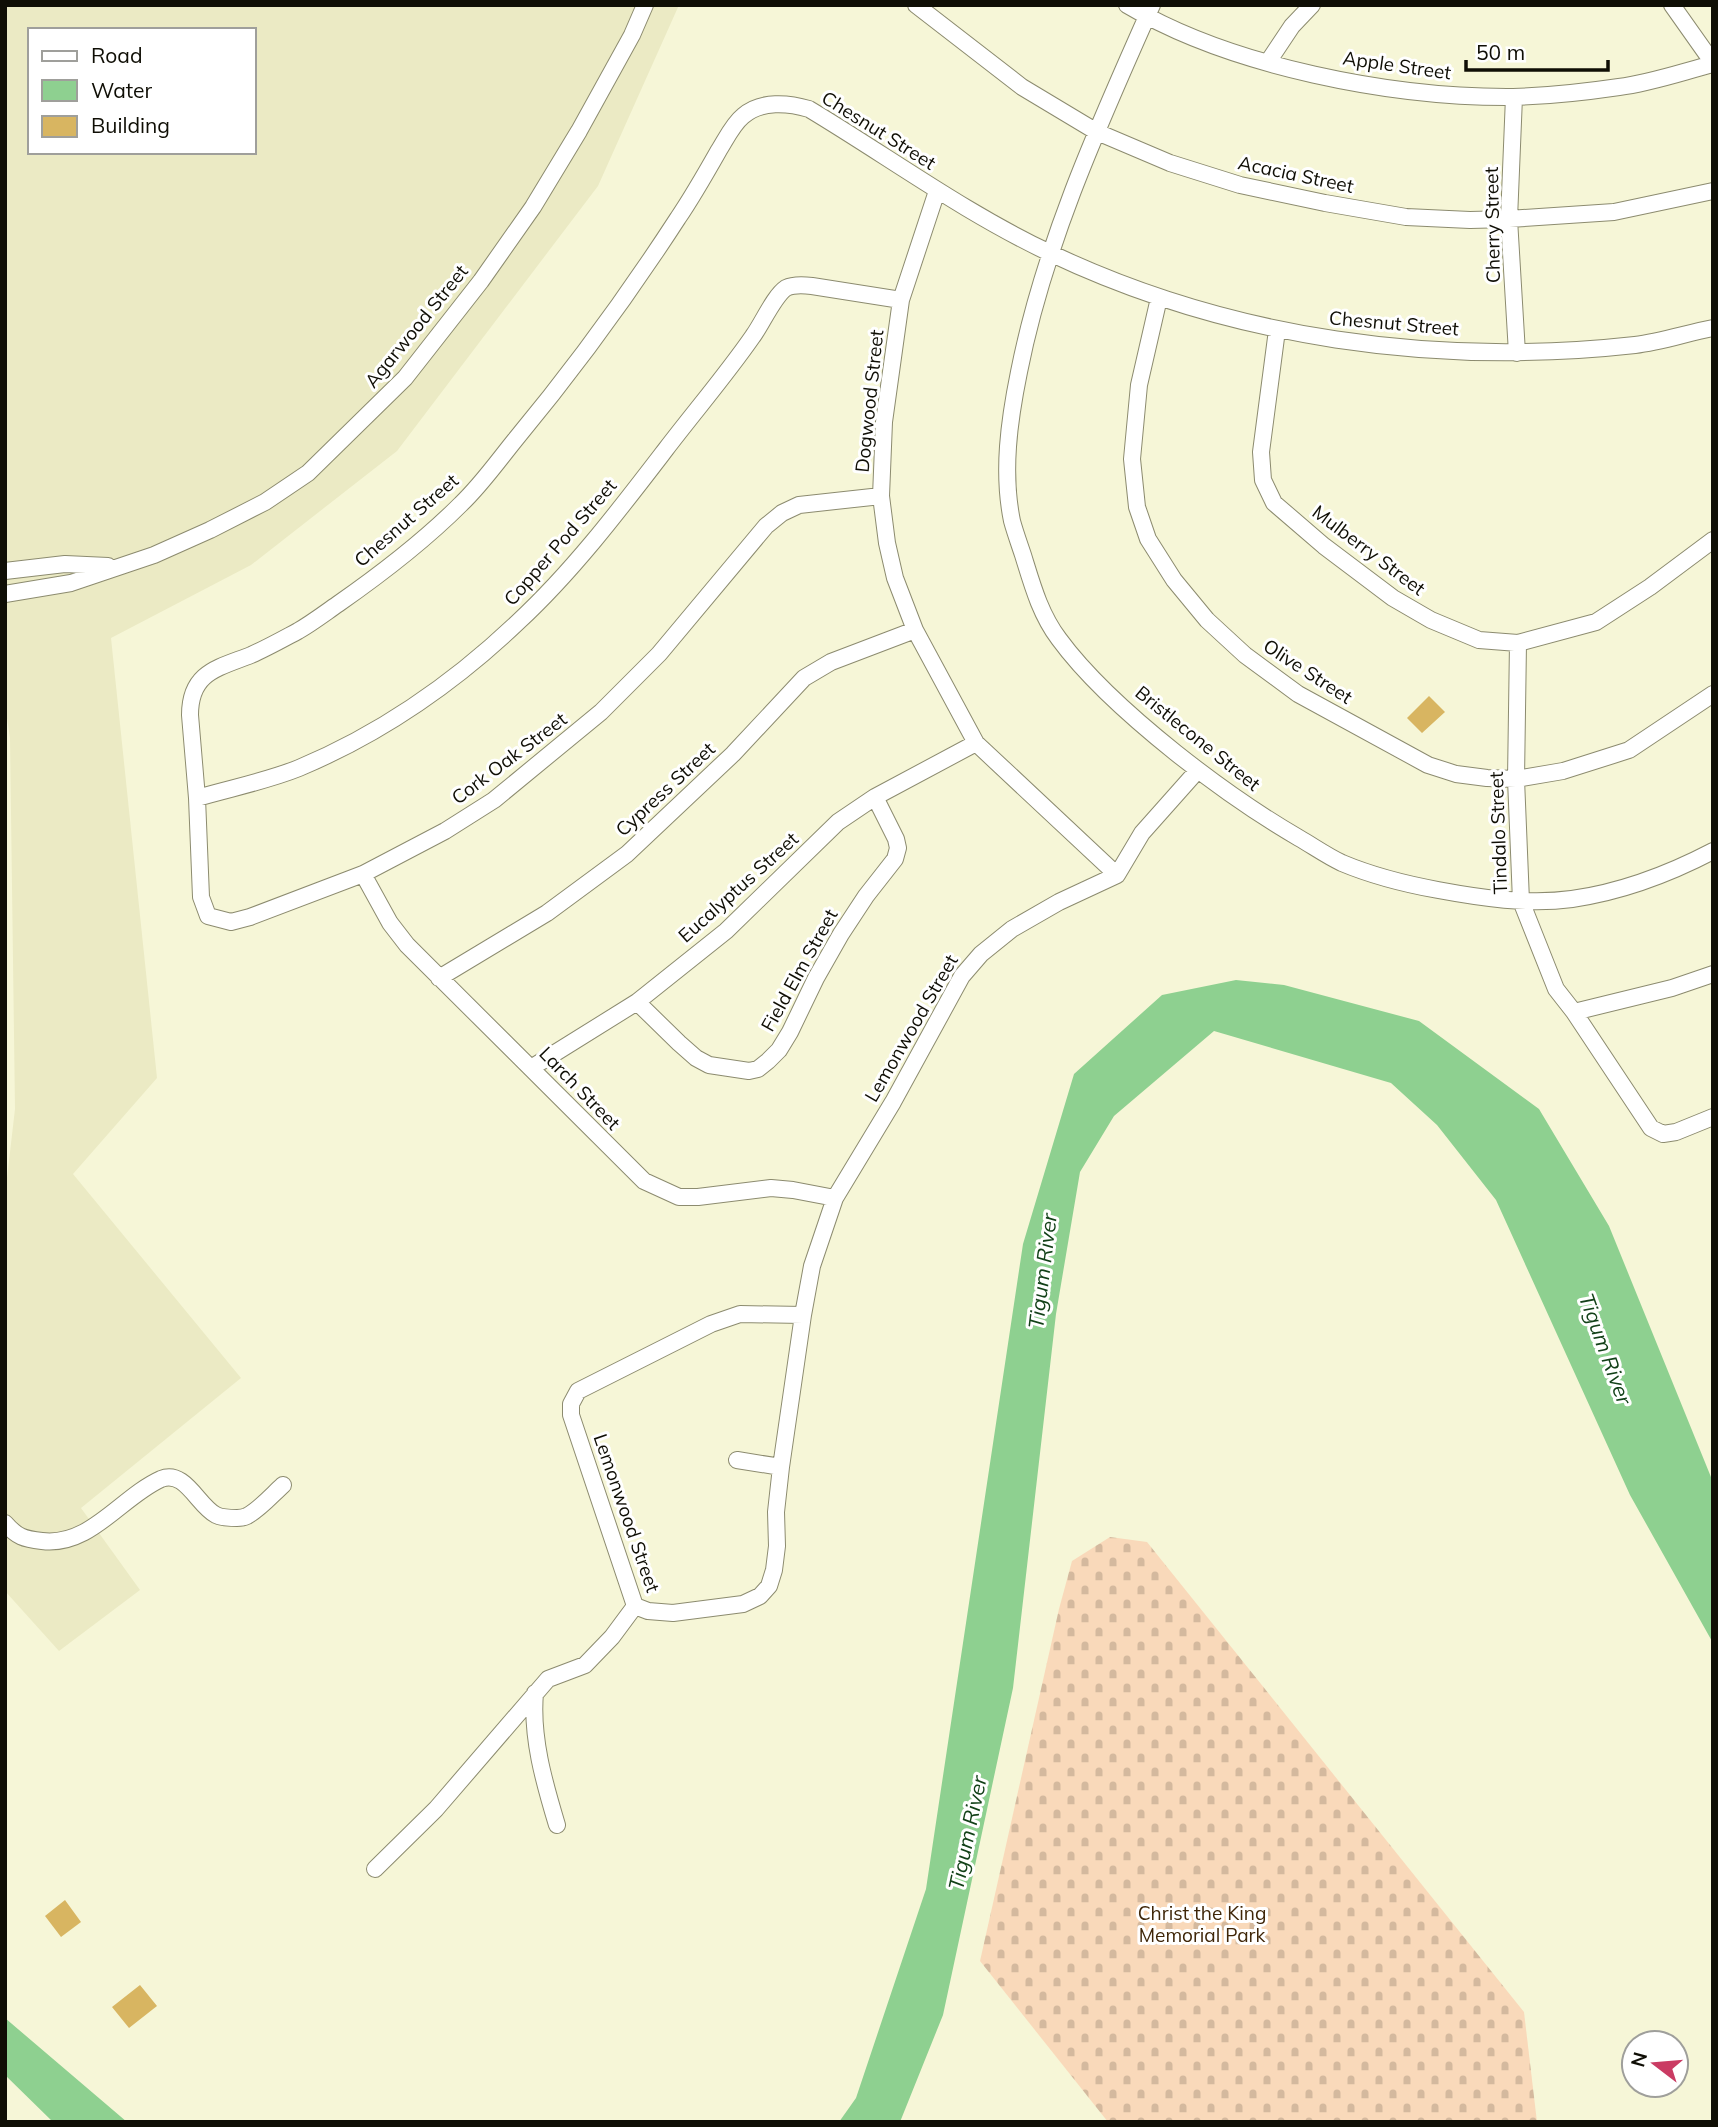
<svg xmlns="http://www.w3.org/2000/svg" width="1718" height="2127" font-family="Mulish,sans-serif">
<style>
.built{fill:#ebeac4;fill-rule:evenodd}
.cemetery{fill:url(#cemetery-stones)}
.water{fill:#8ed090}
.building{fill:#d8b561}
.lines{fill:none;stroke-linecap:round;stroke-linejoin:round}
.minor-casing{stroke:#8c8b6f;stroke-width:18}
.minor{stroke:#fff;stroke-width:16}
.labels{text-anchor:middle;stroke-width:6;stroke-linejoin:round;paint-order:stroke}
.street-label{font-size:19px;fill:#0f0e05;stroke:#fff}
.park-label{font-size:19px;fill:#3f2608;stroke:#fff}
.water-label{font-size:21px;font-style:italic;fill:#124118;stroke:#fff}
</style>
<defs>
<pattern id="cemetery-stones" width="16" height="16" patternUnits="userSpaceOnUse" patternTransform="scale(1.75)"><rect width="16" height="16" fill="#f9d9ba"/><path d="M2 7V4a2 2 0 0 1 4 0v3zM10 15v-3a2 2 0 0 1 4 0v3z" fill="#d4b99e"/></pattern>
</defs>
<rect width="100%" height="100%" fill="#f6f6d7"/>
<path class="built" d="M5,5h674l-81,181 -201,265 -146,114 -140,73 46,440 -84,96 168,204 -160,130 59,82 -81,61 -54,-60v-396l10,-86 -5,-371 -5,-33zM30,30h224v122h-224z"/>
<path class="cemetery" d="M1110,1537l37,5 377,470 13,110h-429l-128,-161 79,-352 13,-48z"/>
<path class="water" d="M1236,980l48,5 135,36 120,88 70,117 104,256v161l-83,-148 -134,-295 -59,-75 -46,-42 -177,-52 -100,85 -34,56 -24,142 -43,374 -70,327 -43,107h-61l17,-24 70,-209 97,-645 51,-170 88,-79z
M5,2018l122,104h-74l-48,-47z"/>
<path class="building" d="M1429,696l16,16 -23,21 -15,-15z
M65,1900l16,22 -20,15 -16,-21z
M140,1985l17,21 -28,22 -17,-21z"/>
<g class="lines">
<g class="minor-casing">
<path id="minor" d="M916,5l106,82 75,45 73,31 70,22 85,18 81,14 64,3 39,-1 105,-7 99,-21
M1127,5c104,62 266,93 386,92 35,-1 72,-5 106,-10 32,-4 63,-15 94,-23
M1152,5c-53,119 -108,240 -133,367 -10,49 -17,100 -7,149 3,11 7,22 11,34 9,29 17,59 36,84 30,41 77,82 117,114 39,31 80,60 123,85 14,8 28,18 43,25 31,13 63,21 96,27 43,8 90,15 134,9 49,-7 97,-25 141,-48
M1672,5l41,58
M1268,62l24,-36 20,-21
M1514,97l-5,122 8,134
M937,191l-36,109 -17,122 -3,74 6,47 8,35 20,52 61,113 141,132
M1159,298l-20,87 -7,74 5,48 11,32 26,41 33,40 38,35 53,39 130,71 28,9 31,4 29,1 47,-8 66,-21 84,-56
M1277,330l-16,122 2,28 11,23 50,43 69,52 38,22 48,20 39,3 78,-21 54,-35 63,-47
M881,496l-82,9 -17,8 -16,13 -107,128 -58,58 -107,88 -49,31 -82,43 -113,43 -19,5 -23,-6 -7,-19 -4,-99 -7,-83c0,-43 28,-47 61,-60 16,-7 32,-16 47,-24 14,-8 27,-18 40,-27 43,-30 86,-63 123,-100 20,-19 37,-43 54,-64 59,-71 113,-145 163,-222 15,-22 28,-45 41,-68 7,-11 14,-26 24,-34 18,-16 46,-13 66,-7 80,48 156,104 241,144 181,86 387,114 585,92 26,-3 52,-12 78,-17
M5,571l60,-7 43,2
M5,594l66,-11 83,-28 56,-25 55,-28 43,-29 97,-95 76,-97 52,-74 46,-76 53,-96 13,-30
M1518,643l-2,136 5,122 35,88 18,23 77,116 12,6 13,-2 37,-15
M197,798c34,-10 70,-17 102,-30 81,-34 156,-86 219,-146 55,-51 102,-113 148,-173 29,-38 60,-74 87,-113 9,-12 21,-40 33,-48 8,-4 18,-3 26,-2l89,14
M363,874l27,49 17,22 237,236 35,16h19l73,-9 22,2 42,8
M439,978l108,-65 80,-59 106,-100 71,-76 27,-16 84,-32
M637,1002l42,41 17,15 13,7 40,6 9,-2 10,-8 11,-11 11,-18 26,-54 25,-44 25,-38 29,-37 3,-11 -2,-9 -21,-42
M1574,1012l98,-24 41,-14
M531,1068l106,-66 89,-71 112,-109 37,-25 101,-54
M803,1315l-63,-1 -29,10 -133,67 -7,13v11l64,191 13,5 25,2 70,-9 17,-8 9,-10 5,-16 3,-24 -1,-34 5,-45 22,-152 9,-49 23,-68 58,-96 69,-126 19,-22 31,-25 47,-27 58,-27 25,-42 56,-63
M737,1460l44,7
M5,1523c12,14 19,16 37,18 48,6 79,-44 119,-62 24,-10 37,27 55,36 6,3 14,3 21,3 4,0 6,0 10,-2 13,-7 25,-21 36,-31
M535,1693c-4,44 9,89 22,132
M375,1869l61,-60 112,-130 37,-14 27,-28 23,-31"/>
</g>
<use href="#minor" class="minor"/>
</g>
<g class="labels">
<g class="street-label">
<text transform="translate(1397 65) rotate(8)" y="7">Apple Street</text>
<text transform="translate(879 130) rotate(32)" y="7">Chesnut Street</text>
<text transform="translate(1296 174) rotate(12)" y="7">Acacia Street</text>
<text transform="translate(1492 225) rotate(-91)" y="7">Cherry Street</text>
<text transform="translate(1394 323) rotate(5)" y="7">Chesnut Street</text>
<text transform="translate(416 326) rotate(-51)" y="7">Agarwood Street</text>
<text transform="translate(869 401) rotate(-84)" y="7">Dogwood Street</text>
<text transform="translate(406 520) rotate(-41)" y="7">Chesnut Street</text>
<text transform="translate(560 542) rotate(-49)" y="7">Copper Pod Street</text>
<text transform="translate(1369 550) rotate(37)" y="7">Mulberry Street</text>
<text transform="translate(1308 671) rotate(33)" y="7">Olive Street</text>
<text transform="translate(1198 738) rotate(39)" y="7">Bristlecone Street</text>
<text transform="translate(509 758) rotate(-37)" y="7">Cork Oak Street</text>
<text transform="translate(665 789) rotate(-43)" y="7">Cypress Street</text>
<text transform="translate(1498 833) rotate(-92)" y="7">Tindalo Street</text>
<text transform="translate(738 887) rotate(-42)" y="7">Eucalyptus Street</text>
<text transform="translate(799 970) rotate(-61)" y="7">Field Elm Street</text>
<text transform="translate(911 1028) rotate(-60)" y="7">Lemonwood Street</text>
<text transform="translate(580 1088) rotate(46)" y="7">Larch Street</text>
<text transform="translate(627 1513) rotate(71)" y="7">Lemonwood Street</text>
</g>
<g class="park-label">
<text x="1202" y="1920">Christ the King<tspan x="1202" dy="22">Memorial Park</tspan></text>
</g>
<g class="water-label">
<text transform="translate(1043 1271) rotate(-83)" y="7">Tigum River</text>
<text transform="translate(1605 1349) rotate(70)" y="7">Tigum River</text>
<text transform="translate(968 1833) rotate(-78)" y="7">Tigum River</text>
</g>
</g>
<rect width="1718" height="2127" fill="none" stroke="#0f0e05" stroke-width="14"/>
<rect x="28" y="28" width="228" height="126" fill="#ffffff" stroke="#9f9f9b" stroke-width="2"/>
<rect x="42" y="51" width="35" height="10" fill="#ffffff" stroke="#9f9f9b" stroke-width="2"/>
<text x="91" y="63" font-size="21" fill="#0f0e05">Road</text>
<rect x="42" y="80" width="35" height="21" fill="#8ed090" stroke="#9f9f9b" stroke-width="2"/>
<text x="91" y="98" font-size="21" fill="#0f0e05">Water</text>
<rect x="42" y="116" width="35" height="21" fill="#d8b561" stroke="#9f9f9b" stroke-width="2"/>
<text x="91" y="133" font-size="21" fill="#0f0e05">Building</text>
<g transform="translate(1655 2064) rotate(286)"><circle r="33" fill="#ffffff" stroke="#9f9f9b" stroke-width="2"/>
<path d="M0-5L12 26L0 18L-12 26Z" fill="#ca3b63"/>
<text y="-10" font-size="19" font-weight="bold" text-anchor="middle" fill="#0f0e05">N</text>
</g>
<path d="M1466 60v10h142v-10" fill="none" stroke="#0f0e05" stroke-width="3.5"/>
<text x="1476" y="60" font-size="21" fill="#0f0e05" stroke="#ffffff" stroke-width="5" paint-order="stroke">50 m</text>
</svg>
